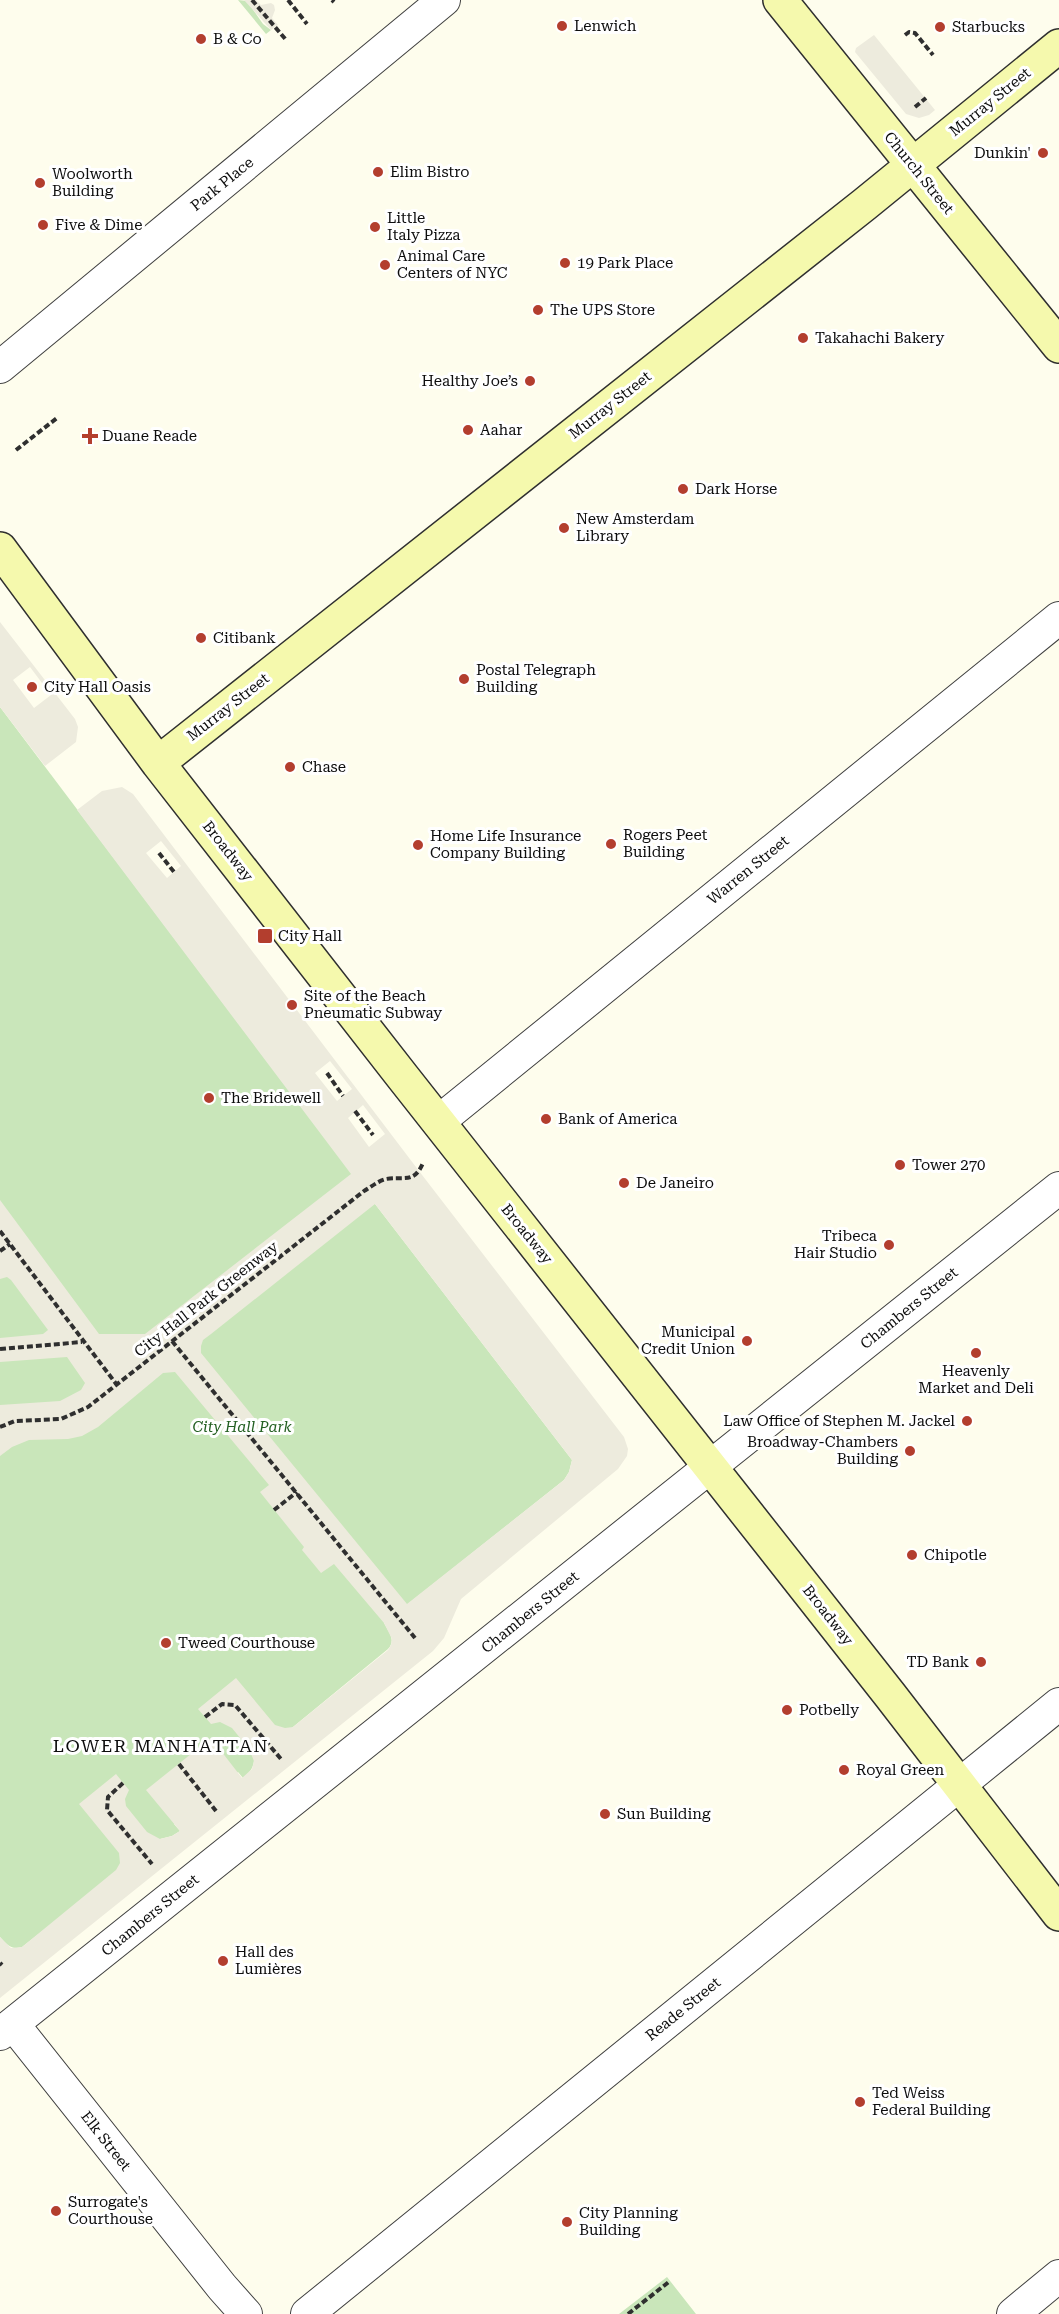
<svg xmlns="http://www.w3.org/2000/svg" width="1059" height="2314" font-family="'Roboto Serif',serif">
<style>
.green{fill:#c9e6ba}
.plaza{fill:#edebdd;fill-rule:evenodd}
.lines{fill:none;stroke-linecap:round;stroke-linejoin:round}
.minor-casing{stroke:#404040;stroke-width:34}
.secondary-casing{stroke:#2f2f2f;stroke-width:36}
.path{stroke:#2f2f2f;stroke-width:4;stroke-dasharray:6 3;stroke-linecap:butt}
.minor{stroke:#fff;stroke-width:32}
.secondary{stroke:#f5f9ad;stroke-width:33}
.poi-dot{fill:#b33e2e;stroke:#fff;stroke-width:2}
.labels{text-anchor:middle;stroke-width:6;stroke-linejoin:round;paint-order:stroke}
.poi-label{font-size:15px;fill:#0d0d0d;stroke:#fff;text-anchor:start}
.street-label{font-size:15px;fill:#0d0d0d;stroke:#fff}
.park-label{font-size:15px;font-style:italic;fill:#246022;stroke:#fff}
.quarter-label{font-size:18px;letter-spacing:1.5px;fill:#0d0d0d;stroke:#fff}
</style>
<rect width="100%" height="100%" fill="#fefded"/>
<path class="green" d="M238,0l9,1 16,23 8,6 -5,4z
M0,707l352,467 220,286 -3,12 -5,8 -180,143c5,9 12,17 4,26l-134,110c0,9 -5,14 -11,19l-5,-6 -64,52 6,7 -8,5 -12,3 -138,108c-11,3 -15,-2 -22,-10z
M667,2277l29,37h-77z"/>
<path class="plaza" d="M244,0h12l5,5 10,-2 3,2 1,5 -3,8 6,7 -7,5z
M874,35l61,75 -6,5 -10,3 -13,-4 -51,-62 1,-4z
M0,622l75,97 3,8 -2,15 -31,24 -45,-59zM30,667l21,28 -17,13 -21,-28z
M122,787l11,7 286,377 205,266 4,12 -1,7 -9,13 -157,130 -17,39 -11,13 -433,347v-61l11,11 11,-1 94,-77 4,-7 -1,-10 -40,-49 37,-30 13,16 -4,9 1,7 21,26 13,7 12,-3 8,-5 -34,-41 65,-52 31,40 10,-9 2,-8 -5,-12 -17,-21 -12,-6 -9,2 -13,-15 38,-31 39,47 10,3 8,-1 95,-77 3,-5 1,-6 -8,-16 -50,-59 -13,9 -19,-23 2,-3 -44,-55 9,-7 -94,-113 -12,1 -65,54 -16,9 -14,3 -39,1 -17,7 -12,9v-51l60,-4 21,-11 4,-7 -18,-26 -67,5v-24l43,-4 5,-4 -37,-50 -4,-3 -7,2v-79l99,134h46l206,-160 -274,-364 25,-19zM161,841l20,25 -14,12 -21,-25zM330,1061l22,28 -15,12 -22,-28zM363,1105l22,29 -16,13 -21,-29zM375,1204l197,256 -3,12 -5,8 -157,124 -206,-251v-7l2,-6 8,-6z"/>
<g class="lines">
<g class="minor-casing">
<path id="minor" d="M0,367l444,-367
M438,1122l621,-504
M13,2024l209,263 24,27
M0,2034l1059,-846
M307,2314l752,-610
M1013,2314l46,-38"/>
</g>
<g class="secondary-casing">
<path id="secondary" d="M780,0l279,346
M0,549l158,214 244,313 488,619 169,219
M158,763l707,-559 194,-158"/>
</g>
<path class="path" d="M252,0l35,41
M288,0l19,24
M332,0l2,2
M905,35l4,-3 6,1 18,22
M915,107l11,-9
M16,450l41,-32
M159,853l15,19
M327,1073l16,23
M355,1111l18,24
M0,1231l117,154
M0,1251l10,-7
M172,1341l243,297
M0,1349l82,-7
M0,1427l15,-6 46,-2 27,-12 276,-216c7,-4 14,-10 22,-12 18,-3 28,5 37,-16
M274,1510l23,-18
M205,1717l17,-13 13,1 46,54
M179,1764l37,47
M123,1783l-15,14 -1,13 45,54
M0,1963l2,2
M628,2314l42,-33"/>
<use href="#minor" class="minor"/>
<use href="#secondary" class="secondary"/>
</g>
<g class="poi-dot">
<circle cx="562" cy="26" r="6"/>
<circle cx="940" cy="27" r="6"/>
<circle cx="201" cy="39" r="6"/>
<circle cx="1043" cy="153" r="6"/>
<circle cx="378" cy="172" r="6"/>
<circle cx="40" cy="183" r="6"/>
<circle cx="43" cy="225" r="6"/>
<circle cx="375" cy="227" r="6"/>
<circle cx="565" cy="263" r="6"/>
<circle cx="385" cy="265" r="6"/>
<circle cx="538" cy="310" r="6"/>
<circle cx="803" cy="338" r="6"/>
<circle cx="530" cy="381" r="6"/>
<circle cx="468" cy="430" r="6"/>
<path d="M87 427h6v6h6v6h-6v6h-6v-6h-6v-6h6z"/>
<circle cx="683" cy="489" r="6"/>
<circle cx="564" cy="528" r="6"/>
<circle cx="201" cy="638" r="6"/>
<circle cx="464" cy="679" r="6"/>
<circle cx="32" cy="687" r="6"/>
<circle cx="290" cy="767" r="6"/>
<circle cx="611" cy="844" r="6"/>
<circle cx="418" cy="845" r="6"/>
<rect x="257" y="928" width="16" height="16" rx="3"/>
<circle cx="292" cy="1005" r="6"/>
<circle cx="209" cy="1098" r="6"/>
<circle cx="546" cy="1119" r="6"/>
<circle cx="900" cy="1165" r="6"/>
<circle cx="624" cy="1183" r="6"/>
<circle cx="889" cy="1245" r="6"/>
<circle cx="747" cy="1341" r="6"/>
<circle cx="976" cy="1353" r="6"/>
<circle cx="967" cy="1421" r="6"/>
<circle cx="910" cy="1451" r="6"/>
<circle cx="912" cy="1555" r="6"/>
<circle cx="166" cy="1643" r="6"/>
<circle cx="981" cy="1662" r="6"/>
<circle cx="787" cy="1710" r="6"/>
<circle cx="844" cy="1770" r="6"/>
<circle cx="605" cy="1814" r="6"/>
<circle cx="223" cy="1961" r="6"/>
<circle cx="860" cy="2102" r="6"/>
<circle cx="56" cy="2211" r="6"/>
<circle cx="567" cy="2222" r="6"/>
</g>
<g class="labels">
<g class="poi-label">
<text x="574" y="31">Lenwich</text>
<text x="952" y="32">Starbucks</text>
<text x="213" y="44">B &amp; Co</text>
<text x="1031" y="158" text-anchor="end">Dunkin'</text>
<text x="390" y="177">Elim Bistro</text>
<text x="52" y="179">Woolworth<tspan x="52" dy="17">Building</tspan></text>
<text x="387" y="223">Little<tspan x="387" dy="17">Italy Pizza</tspan></text>
<text x="55" y="230">Five &amp; Dime</text>
<text x="397" y="261">Animal Care<tspan x="397" dy="17">Centers of NYC</tspan></text>
<text x="577" y="268">19 Park Place</text>
<text x="550" y="315">The UPS Store</text>
<text x="815" y="343">Takahachi Bakery</text>
<text x="518" y="386" text-anchor="end">Healthy Joe’s</text>
<text x="480" y="435">Aahar</text>
<text x="102" y="441">Duane Reade</text>
<text x="695" y="494">Dark Horse</text>
<text x="576" y="524">New Amsterdam<tspan x="576" dy="17">Library</tspan></text>
<text x="213" y="643">Citibank</text>
<text x="476" y="675">Postal Telegraph<tspan x="476" dy="17">Building</tspan></text>
<text x="44" y="692">City Hall Oasis</text>
<text x="302" y="772">Chase</text>
<text x="623" y="840">Rogers Peet<tspan x="623" dy="17">Building</tspan></text>
<text x="430" y="841">Home Life Insurance<tspan x="430" dy="17">Company Building</tspan></text>
<text x="278" y="941">City Hall</text>
<text x="304" y="1001">Site of the Beach<tspan x="304" dy="17">Pneumatic Subway</tspan></text>
<text x="221" y="1103">The Bridewell</text>
<text x="558" y="1124">Bank of America</text>
<text x="912" y="1170">Tower 270</text>
<text x="636" y="1188">De Janeiro</text>
<text x="877" y="1241" text-anchor="end">Tribeca<tspan x="877" dy="17">Hair Studio</tspan></text>
<text x="735" y="1337" text-anchor="end">Municipal<tspan x="735" dy="17">Credit Union</tspan></text>
<text x="976" y="1376" text-anchor="middle">Heavenly<tspan x="976" dy="17">Market and Deli</tspan></text>
<text x="955" y="1426" text-anchor="end">Law Office of Stephen M. Jackel</text>
<text x="898" y="1447" text-anchor="end">Broadway-Chambers<tspan x="898" dy="17">Building</tspan></text>
<text x="924" y="1560">Chipotle</text>
<text x="178" y="1648">Tweed Courthouse</text>
<text x="969" y="1667" text-anchor="end">TD Bank</text>
<text x="799" y="1715">Potbelly</text>
<text x="856" y="1775">Royal Green</text>
<text x="617" y="1819">Sun Building</text>
<text x="235" y="1957">Hall des<tspan x="235" dy="17">Lumières</tspan></text>
<text x="872" y="2098">Ted Weiss<tspan x="872" dy="17">Federal Building</tspan></text>
<text x="68" y="2207">Surrogate's<tspan x="68" dy="17">Courthouse</tspan></text>
<text x="579" y="2218">City Planning<tspan x="579" dy="17">Building</tspan></text>
</g>
<g class="street-label">
<text transform="translate(990 102) rotate(-39)" y="5">Murray Street</text>
<text transform="translate(919 173) rotate(51)" y="5">Church Street</text>
<text transform="translate(222 184) rotate(-39)" y="5">Park Place</text>
<text transform="translate(610 405) rotate(-38)" y="5">Murray Street</text>
<text transform="translate(228 707) rotate(-38)" y="5">Murray Street</text>
<text transform="translate(228 851) rotate(52)" y="5">Broadway</text>
<text transform="translate(748 870) rotate(-39)" y="5">Warren Street</text>
<text transform="translate(527 1234) rotate(51)" y="5">Broadway</text>
<text transform="translate(206 1299) rotate(-38)" y="5">City Hall Park Greenway</text>
<text transform="translate(909 1308) rotate(-39)" y="5">Chambers Street</text>
<text transform="translate(530 1612) rotate(-39)" y="5">Chambers Street</text>
<text transform="translate(828 1615) rotate(52)" y="5">Broadway</text>
<text transform="translate(150 1915) rotate(-39)" y="5">Chambers Street</text>
<text transform="translate(683 2009) rotate(-39)" y="5">Reade Street</text>
<text transform="translate(106 2141) rotate(52)" y="5">Elk Street</text>
</g>
<g class="park-label">
<text x="242" y="1432">City Hall Park</text>
</g>
<g class="quarter-label">
<text x="161" y="1752">LOWER MANHATTAN</text>
</g>
</g>
</svg>
